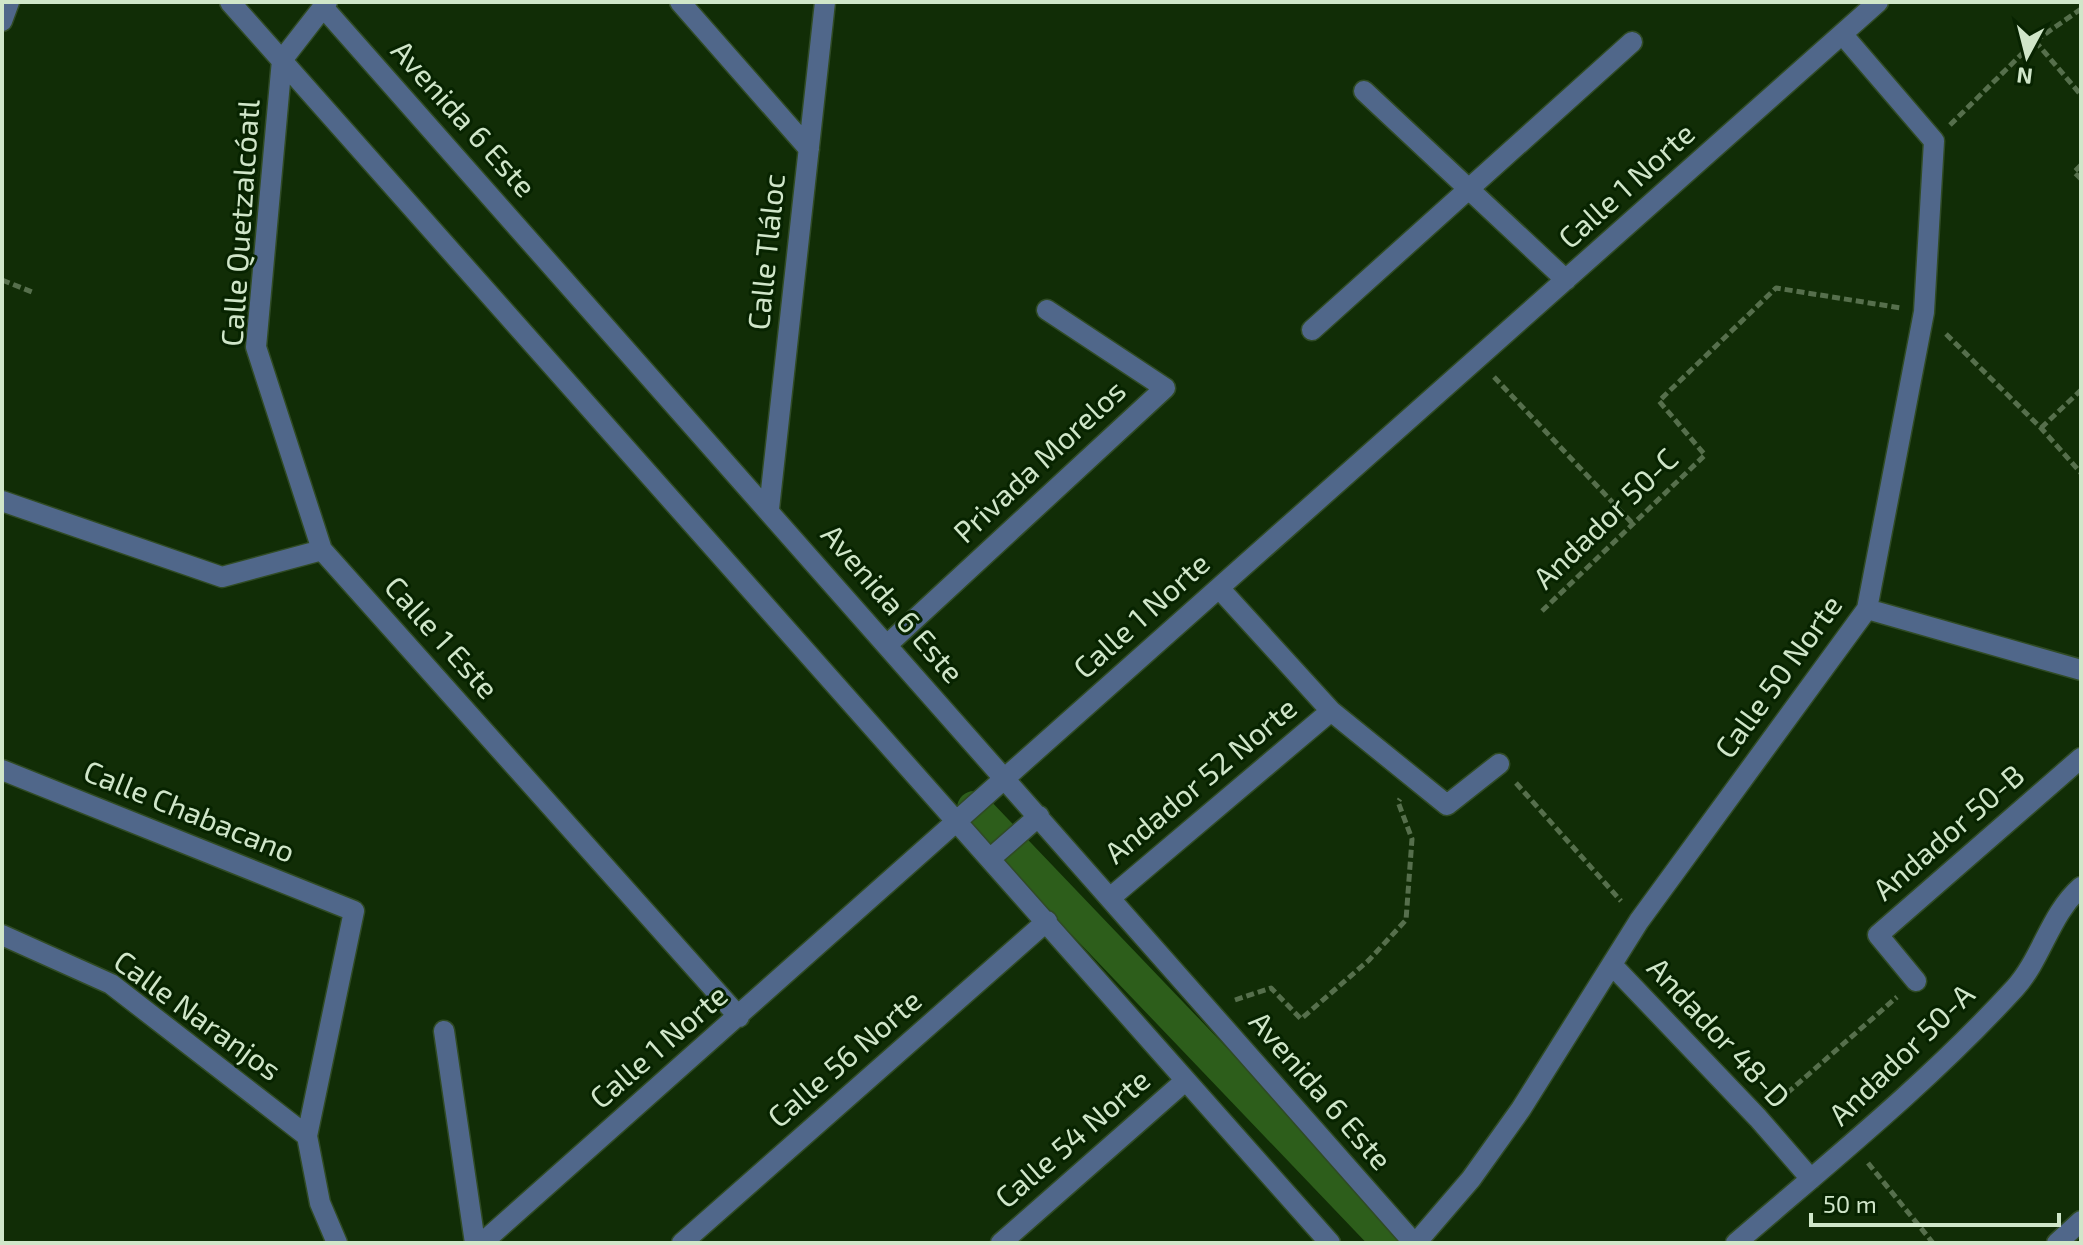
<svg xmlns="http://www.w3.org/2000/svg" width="2083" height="1245" font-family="'Exo 2',sans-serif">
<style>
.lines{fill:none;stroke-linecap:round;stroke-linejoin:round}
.canal{stroke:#2d5e1b;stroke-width:34}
.street-casing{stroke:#304b25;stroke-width:23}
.path{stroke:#566f4c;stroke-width:5;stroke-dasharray:8 4;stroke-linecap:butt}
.street{stroke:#50678a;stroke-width:20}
.labels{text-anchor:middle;stroke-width:6;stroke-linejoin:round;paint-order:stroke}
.street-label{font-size:30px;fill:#d0e6c9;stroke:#072300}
</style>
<rect width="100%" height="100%" fill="#112d06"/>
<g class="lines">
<path class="canal" d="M974,808l416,435"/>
<g class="street-casing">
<path id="street" d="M230,2l1100,1241
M327,2l-45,58 -26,287 66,203 417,467
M680,2l129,147
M323,7l1091,1236
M2,21l7,-19
M1364,91l202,189
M1312,330l320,-288
M2,501l220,76 100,-27
M769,509l56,-507
M1219,588l112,123 116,94 52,-41
M1867,609l214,61
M887,645l278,-257 -118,-78
M2,770l352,141 -47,225 13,67 17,40
M991,858l48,-42
M1110,898l221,-187
M2,935l109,49 196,152
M1612,965l146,153 53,61
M1916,981l-38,-46 203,-177
M444,1031l31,212
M482,1243l1396,-1241
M682,1243l365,-322
M1001,1243l184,-162
M1416,1243l55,-64 50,-70 118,-188 228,-312 57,-297 10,-171 -91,-106
M1736,1243c95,-82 194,-162 279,-255 27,-30 35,-74 66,-101
M2057,1243l24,-22"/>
</g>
<path class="path" d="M2035,41l46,54
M1950,125l85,-84 46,-32
M2081,165l-7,7 7,7
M2,280l30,12
M1946,334l95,94 40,45
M1494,377l140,148
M2041,428l40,-38
M1542,611l163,-156 -46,-54 117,-113 125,20
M1516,783l105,118
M1235,1000l36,-12 30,31 68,-59 37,-40 6,-81 -14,-37 2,-3
M1778,1101l119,-104
M1868,1163l65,80"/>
<use href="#street" class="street"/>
</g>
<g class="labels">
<g class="street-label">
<text transform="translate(463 119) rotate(48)" y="10">Avenida 6 Este</text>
<text transform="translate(1627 186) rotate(-42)" y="10">Calle 1 Norte</text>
<text transform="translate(241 223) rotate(-86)" y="10">Calle Quetzalcóatl</text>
<text transform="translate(767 252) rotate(-84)" y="10">Calle Tláloc</text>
<text transform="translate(1040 462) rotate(-43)" y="10">Privada Morelos</text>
<text transform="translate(1606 519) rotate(-44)" y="10">Andador 50-C</text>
<text transform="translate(892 604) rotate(49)" y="10">Avenida 6 Este</text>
<text transform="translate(1142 616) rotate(-42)" y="10">Calle 1 Norte</text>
<text transform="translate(441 638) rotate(48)" y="10">Calle 1 Este</text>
<text transform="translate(1779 677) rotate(-54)" y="10">Calle 50 Norte</text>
<text transform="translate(1201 781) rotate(-40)" y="10">Andador 52 Norte</text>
<text transform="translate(189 812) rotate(22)" y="10">Calle Chabacano</text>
<text transform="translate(1949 833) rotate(-41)" y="10">Andador 50-B</text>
<text transform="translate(197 1016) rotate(36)" y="10">Calle Naranjos</text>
<text transform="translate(1718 1033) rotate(47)" y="10">Andador 48-D</text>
<text transform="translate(659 1047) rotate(-41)" y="10">Calle 1 Norte</text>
<text transform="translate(1902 1055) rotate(-44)" y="10">Andador 50-A</text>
<text transform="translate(845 1059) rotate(-41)" y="10">Calle 56 Norte</text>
<text transform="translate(1320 1091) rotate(49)" y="10">Avenida 6 Este</text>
<text transform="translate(1073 1139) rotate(-41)" y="10">Calle 54 Norte</text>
</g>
</g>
<rect width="2083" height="1245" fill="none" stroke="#d0e6c9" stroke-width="8"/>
<g transform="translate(2027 56) rotate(187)" stroke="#072300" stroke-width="6" paint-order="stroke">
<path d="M0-6L14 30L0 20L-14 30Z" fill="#d0e6c9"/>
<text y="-12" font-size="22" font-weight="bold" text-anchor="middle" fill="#d0e6c9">N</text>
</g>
<path d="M1811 1213v12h248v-12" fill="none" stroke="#d0e6c9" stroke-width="4"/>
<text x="1823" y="1213" font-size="24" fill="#d0e6c9" stroke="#072300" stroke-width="6" paint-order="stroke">50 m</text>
</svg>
